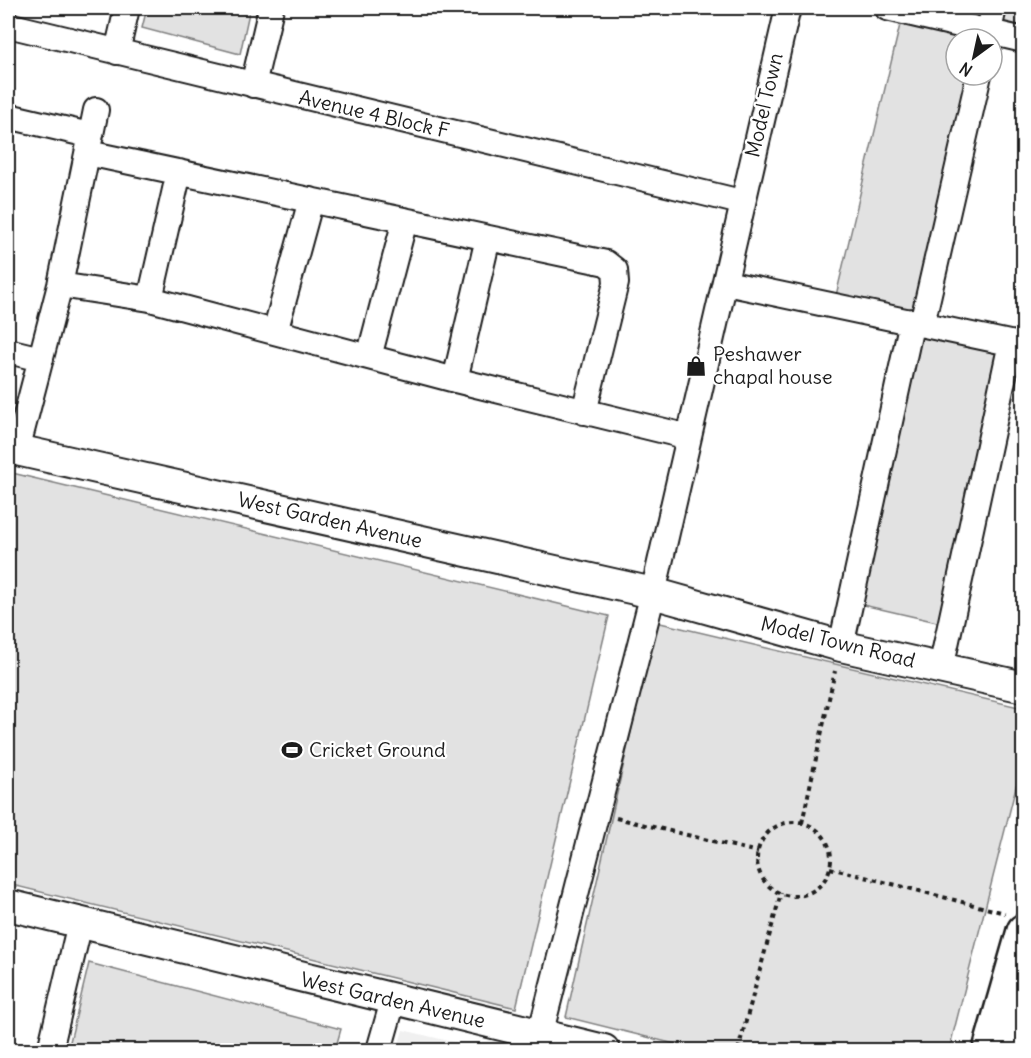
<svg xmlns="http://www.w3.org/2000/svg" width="1031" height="1058" font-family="Delius,sans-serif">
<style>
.built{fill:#f0f0f0}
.green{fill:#e2e2e2;stroke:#7f7f7f;stroke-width:1.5}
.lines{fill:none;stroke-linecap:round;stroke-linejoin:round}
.minor-casing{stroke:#1c1c1c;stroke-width:28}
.tertiary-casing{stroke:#1c1c1c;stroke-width:34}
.secondary-casing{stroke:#1c1c1c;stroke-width:38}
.path{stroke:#1c1c1c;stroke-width:4;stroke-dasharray:4.5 4.5;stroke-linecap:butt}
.minor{stroke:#fff;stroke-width:24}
.tertiary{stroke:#fff;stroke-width:30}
.secondary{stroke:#fff;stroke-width:33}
.labels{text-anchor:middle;stroke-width:4.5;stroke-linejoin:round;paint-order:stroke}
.street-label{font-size:20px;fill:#1c1c1c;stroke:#fff}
.poi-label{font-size:20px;fill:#1c1c1c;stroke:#fff;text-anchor:start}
</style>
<rect width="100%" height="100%" fill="#fff"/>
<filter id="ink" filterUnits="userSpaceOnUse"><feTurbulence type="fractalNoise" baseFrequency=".0167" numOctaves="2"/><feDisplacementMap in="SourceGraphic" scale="12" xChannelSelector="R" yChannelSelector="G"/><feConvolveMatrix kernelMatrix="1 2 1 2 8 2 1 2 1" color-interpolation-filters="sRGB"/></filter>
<g filter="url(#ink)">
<path class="built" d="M403,1030l83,20h-89z"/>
<path class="green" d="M147,8h103l-10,46 -98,-26z
M994,8h29v32l-67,-1v36h23l-57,248 89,20 -61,282 -100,-23 62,-280 -78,-18 69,-292 85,20z
M8,472l601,144 -93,392 -508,-124z
M656,622l367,86v51l-74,291h-250l-133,-33z
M89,963l252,66 -6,21h-267z"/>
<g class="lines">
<g class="minor-casing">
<path id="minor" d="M887,8l137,32
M8,25l733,177
M987,39l7,-31
M117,52l10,-44
M253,85l18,-77
M8,116l81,19
M88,153l518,110 9,7 1,13 -32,129
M726,283l298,63
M60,285l90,14 305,81 234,57
M150,299l29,-127
M922,324l57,-249
M275,332l36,-132
M8,351l33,8
M369,357l36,-137
M455,380l33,-142
M17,450l43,-165 36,-175
M841,646l71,-325
M941,668l70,-325
M540,1035l113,-442 135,-585
M50,1050l30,-127
M379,1050l14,-49"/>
</g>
<g class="tertiary-casing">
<path id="tertiary" d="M8,448l645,145 188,53 183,41
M8,905l596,145"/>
</g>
<g class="secondary-casing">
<path id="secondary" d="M990,1050l34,-119
M1018,1050l6,-20"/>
</g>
<path class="path" d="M616,818l142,34
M757 859a37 37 0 1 1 74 0a37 37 0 1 1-74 0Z
M802,823l33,-152
M830,868l175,45
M738,1050l43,-157"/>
<use href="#minor" class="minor"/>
<use href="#tertiary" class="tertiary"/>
<use href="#secondary" class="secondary"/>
</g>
</g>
<defs>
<g id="shop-bare" transform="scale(1.62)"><path d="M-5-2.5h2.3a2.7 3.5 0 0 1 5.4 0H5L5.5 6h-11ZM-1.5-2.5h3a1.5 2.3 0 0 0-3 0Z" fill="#1c1c1c" stroke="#fff" stroke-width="2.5" paint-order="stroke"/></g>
<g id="stadium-bare" transform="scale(1.62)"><path d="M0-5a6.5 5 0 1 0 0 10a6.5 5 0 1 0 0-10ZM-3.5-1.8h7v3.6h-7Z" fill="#1c1c1c" stroke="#fff" stroke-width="2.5" paint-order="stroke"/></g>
</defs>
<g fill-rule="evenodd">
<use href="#shop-bare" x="696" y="366"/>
<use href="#stadium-bare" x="292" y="750"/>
</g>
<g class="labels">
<g class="street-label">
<text transform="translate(764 105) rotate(-77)" y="7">Model Town</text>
<text transform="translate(374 114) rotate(13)" y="7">Avenue 4 Block F</text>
<text transform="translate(330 520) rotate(13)" y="7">West Garden Avenue</text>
<text transform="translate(838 642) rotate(14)" y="7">Model Town Road</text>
<text transform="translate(393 1000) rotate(13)" y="7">West Garden Avenue</text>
</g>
<g class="poi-label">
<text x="713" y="361">Peshawer<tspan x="713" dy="23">chapal house</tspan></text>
<text x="309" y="757">Cricket Ground</text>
</g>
</g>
<rect width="1031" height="1058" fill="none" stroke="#fff" stroke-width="30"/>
<rect x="15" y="15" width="1001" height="1028" fill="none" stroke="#1c1c1c" stroke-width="2" filter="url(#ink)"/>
<g transform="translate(974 57) rotate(213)"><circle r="28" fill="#ffffff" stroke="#a4a4a4" stroke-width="1.5"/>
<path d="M0-4.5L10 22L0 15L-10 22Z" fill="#1c1c1c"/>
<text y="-9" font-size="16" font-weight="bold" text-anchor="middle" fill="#1c1c1c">N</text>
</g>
</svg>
